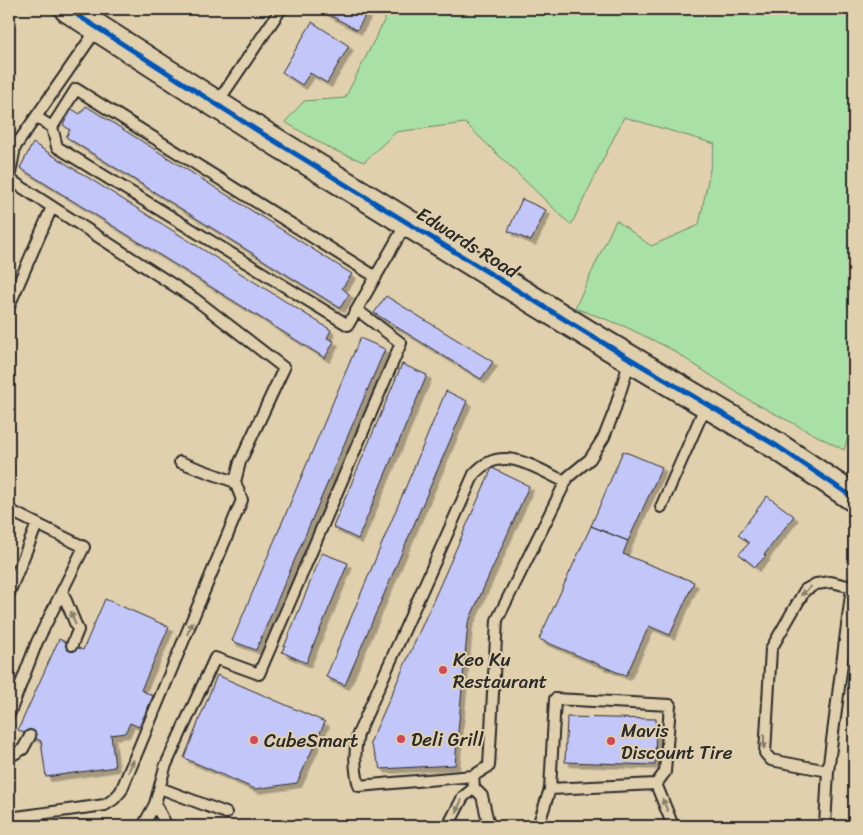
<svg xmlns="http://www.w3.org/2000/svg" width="863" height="835" font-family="Sriracha,sans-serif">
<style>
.green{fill:#a8e0a5;stroke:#6a8668}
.building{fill:#c2c6f8;stroke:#2b2b2b;filter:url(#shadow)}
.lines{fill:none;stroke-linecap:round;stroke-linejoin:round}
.service-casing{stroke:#2b2b2b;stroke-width:14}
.tertiary-casing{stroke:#2b2b2b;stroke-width:30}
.service{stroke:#e1d0ad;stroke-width:10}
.tertiary{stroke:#e1d0ad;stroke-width:26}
.cycleway-casing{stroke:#e1d0ad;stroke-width:8}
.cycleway{stroke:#0057b8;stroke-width:5}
.oneway{fill:#867e6c}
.poi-dot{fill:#d1495b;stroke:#e1d0ad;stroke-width:2}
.labels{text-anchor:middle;stroke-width:4;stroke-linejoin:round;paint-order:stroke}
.street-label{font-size:19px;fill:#2b2b2b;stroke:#e1d0ad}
.poi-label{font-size:19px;fill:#2b2b2b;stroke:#e1d0ad;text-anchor:start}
</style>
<defs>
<filter id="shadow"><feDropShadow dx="4.5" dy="4.5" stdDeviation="0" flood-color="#0004"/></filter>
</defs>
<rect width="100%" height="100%" fill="#e1d0ad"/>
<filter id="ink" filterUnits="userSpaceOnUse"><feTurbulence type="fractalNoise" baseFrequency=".02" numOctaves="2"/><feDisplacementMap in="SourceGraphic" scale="10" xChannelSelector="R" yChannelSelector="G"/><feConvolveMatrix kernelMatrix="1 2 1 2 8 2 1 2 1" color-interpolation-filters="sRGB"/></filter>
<g filter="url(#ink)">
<path class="green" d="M390,9h464v409l-10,32 -97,-51 -78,-51 -45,-22 -49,-18 41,-88 35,26 48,-21 16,-81 -91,-27 -53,108 -106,-102 -69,9 -32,30 -33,-13 -46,-27 19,-21 41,-3z"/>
<path class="building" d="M319,9h50l-12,21z
M312,22l37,24 -22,37 -17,-10 -8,12 -20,-13z
M86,106l266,168 -10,14 7,6 -9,14 -274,-171 4,-7 -7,-5 9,-16 8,5z
M33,143l298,187 -4,8 7,3 -9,17 -305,-190z
M522,199l24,11 -15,31 -23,-10z
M386,296l107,66 -12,17 -107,-66z
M360,338l25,11 -129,301 -24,-9z
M402,364l25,11 -69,164 -25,-12z
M446,391l21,10 -122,284 -19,-8z
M623,451l39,16 -34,74 -37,-15z
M492,468l37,18 -61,137 -13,142 -74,4 -11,-26z
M767,496l27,20 -30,39 2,1 -11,11 -16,-13 10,-11 -11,-8z
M591,526l37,15 -5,13 71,28 -24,53 -21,-9 -23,50 -87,-37z
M322,553l26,10 -42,100 -24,-11z
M105,599l64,28 -28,63 12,6 -14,31 -9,-4 -5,10 -14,2 4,32 -69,10 -5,-36 -23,-11 41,-91 24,11z
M217,675l108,47 -28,61 -42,6 -71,-31z
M567,717l89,2 -1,46 -90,-3z"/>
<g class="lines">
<g class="service-casing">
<path id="service" d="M217,103l64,-94
M36,117l16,10 5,20 291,178 59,-103
M52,127l24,-38 300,188
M9,306l43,-99
M180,462l55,20
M661,507l45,-102
M9,510l28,14 -28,69
M62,591l16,39 -6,15
M555,699l115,6 -5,67 -9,12 -106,5z
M9,715l28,-73 47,-95 -47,-23
M9,757l14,-8 7,-13
M828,771l-57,-11 -6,-7 6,-104 34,-59 11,-6 15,-2 21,5
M473,776l-114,10c-5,-18 -5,-34 -1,-52l116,-260c28,-32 62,-5 92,8
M656,784l17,42
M160,788l66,25
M155,804l10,-37 50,-109 44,16 142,-331 -44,-33
M9,818l96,-13 9,-6 7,-8 121,-291 -7,-18 5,-20 44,-94 -89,-69 -186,-120 6,-32 82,-118
M143,826l12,-22 12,22
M448,826l15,-29 11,-9
M489,826l-7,-30 -8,-8 -1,-12 16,-10 8,-146 71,-143 22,-18 14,-22 10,-25 16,-52
M538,826l12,-37
M825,826l3,-55 24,-184 2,-4"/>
</g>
<g class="tertiary-casing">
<path id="tertiary" d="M68,9l187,120 335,206 187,111 77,52"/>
</g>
<use href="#service" class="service"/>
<use href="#tertiary" class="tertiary"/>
<g class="cycleway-casing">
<path id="cycleway" d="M68,9l187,120 335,206 187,111 77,52"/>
</g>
<use href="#cycleway" class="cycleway"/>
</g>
<defs><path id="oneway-solid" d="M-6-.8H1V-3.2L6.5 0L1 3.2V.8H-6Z" transform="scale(1.25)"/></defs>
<g class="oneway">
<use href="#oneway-solid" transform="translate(806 591) rotate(139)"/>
<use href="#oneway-solid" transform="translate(73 618) rotate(-111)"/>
<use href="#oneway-solid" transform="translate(190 628) rotate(-66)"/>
<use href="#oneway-solid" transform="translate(764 742) rotate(90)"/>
<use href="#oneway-solid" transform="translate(131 766) rotate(-68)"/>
<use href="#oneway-solid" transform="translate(665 805) rotate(-113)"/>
<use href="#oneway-solid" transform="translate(459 806) rotate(114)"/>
</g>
</g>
<g class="poi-dot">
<circle cx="443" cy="670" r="5"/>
<circle cx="401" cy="739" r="5"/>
<circle cx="254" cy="740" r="5"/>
<circle cx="611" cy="741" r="5"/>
</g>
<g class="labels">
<g class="street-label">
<text transform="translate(468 242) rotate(32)" y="7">Edwards Road</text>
</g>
<g class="poi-label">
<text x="453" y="666">Keo Ku<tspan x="453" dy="22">Restaurant</tspan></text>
<text x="621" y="737">Mavis<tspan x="621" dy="22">Discount Tire</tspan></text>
<text x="411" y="746">Deli Grill</text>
<text x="264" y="747">CubeSmart</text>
</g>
</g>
<rect width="863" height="835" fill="none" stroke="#e1d0ad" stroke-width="30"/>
<rect x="15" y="15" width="833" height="805" fill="none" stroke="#2b2b2b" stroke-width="2" filter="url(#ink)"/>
</svg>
